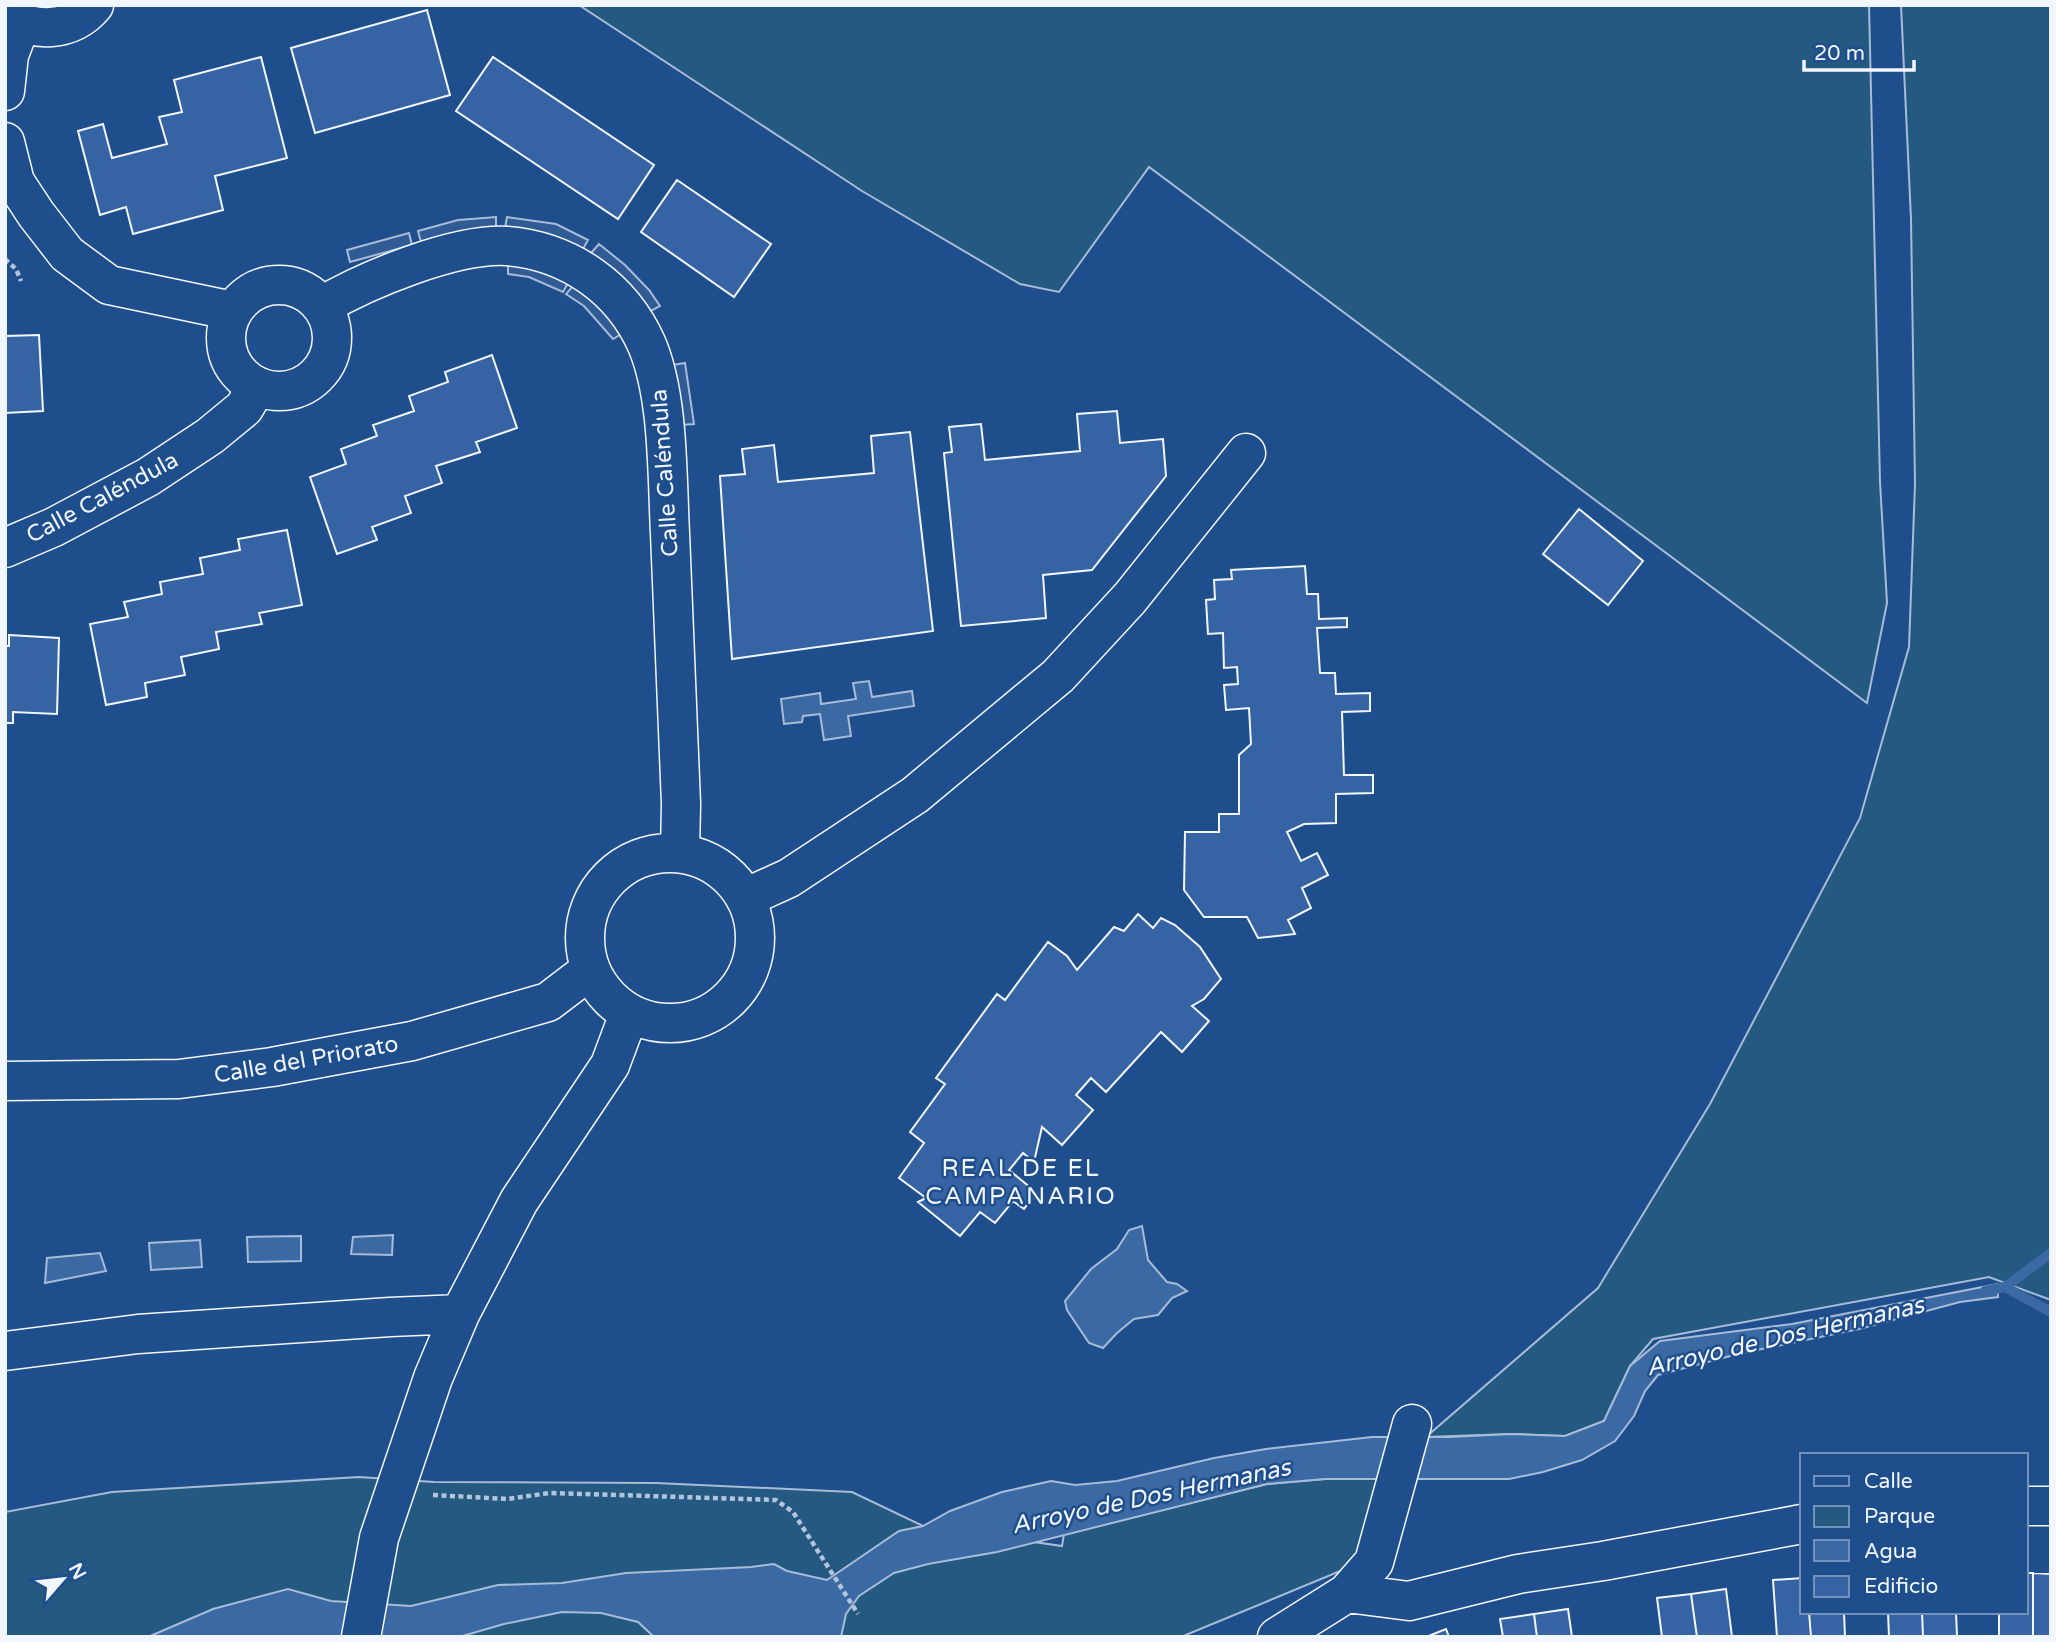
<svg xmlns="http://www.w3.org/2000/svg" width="2056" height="1642" font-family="'Varela Round',sans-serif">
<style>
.green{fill:#245a82;stroke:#a8bbd7;stroke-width:2}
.parking{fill:#305b95;stroke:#a8bbd7;stroke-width:2}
.water{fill:#3b69a3;stroke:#a8bbd7;stroke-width:2}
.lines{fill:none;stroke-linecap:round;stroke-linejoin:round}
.stream{stroke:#3b69a3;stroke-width:10}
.building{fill:#3563a3;stroke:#f2f6ff;stroke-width:2}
.minor-casing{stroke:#f2f6ff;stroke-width:41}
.path{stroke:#b3c4dc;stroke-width:4.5;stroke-dasharray:5 3.5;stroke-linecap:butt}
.minor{stroke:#1f4e8c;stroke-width:38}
.labels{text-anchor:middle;stroke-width:5;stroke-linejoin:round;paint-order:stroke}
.street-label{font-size:23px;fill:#f2f6ff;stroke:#1f4e8c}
.neighbourhood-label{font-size:24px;letter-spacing:2px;fill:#f2f6ff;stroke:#1f4e8c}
.water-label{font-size:24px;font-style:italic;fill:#f2f6ff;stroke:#1f4e8c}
</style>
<rect width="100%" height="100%" fill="#1f4e8c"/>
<path class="green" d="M579,5h1290l11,477 7,121 -20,100 -718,-536 -90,125 -39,-8 -158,-93z
M1901,5h150v1295l-62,-23 -336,62 -23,27 -26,55 -39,15 -53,-2 -86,3 172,-149 112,-184 150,-286 49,-171 6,-163 -4,-265z
M359,1477l75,5 222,1 196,9 71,34 139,20 2,-12 203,-50 58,-5 54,-1 -17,84 -181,75h-1176v-125l107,-20z"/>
<path class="parking" d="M496,217v11l-75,14 -3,-11 40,-11z
M507,217l49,7 32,16 -5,9 -31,-14 -47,-7z
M409,233l3,12 -62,17 -3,-12z
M599,244l26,21 24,25 11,16 -11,6 -14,-21 -19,-20 -25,-18z
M508,264l22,3 38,16 -5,9 -34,-15 -21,-3z
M574,285l20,15 29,33 -10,6 -29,-33 -18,-12z
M685,363l9,61 -13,1 -9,-60z"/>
<path class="water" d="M869,681l3,16 40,-6 2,15 -66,10 3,20 -27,4 -4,-26 -17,2 -1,6 -18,2 -3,-25 39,-6 1,11 35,-5 -3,-16z
M1142,1226l6,34 19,22 10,2 10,7 -15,7 -14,17 -24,4 -17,14 -14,15 -14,-5 -22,-33 -2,-9 26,-32 26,-20 12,-19z
M393,1235l-1,20 -41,-1 2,-17z
M301,1236v25l-53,1 -1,-25z
M200,1240l2,27 -51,3 -2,-27z
M100,1253l6,18 -61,12 2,-25z
M1998,1284v13l-38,5 -101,27 -121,25 -80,21 -13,16 -11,25 -19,25 -33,19 -39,12 -34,7h-184l-58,5 -270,68 -69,12 -34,9 -35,23 -13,18 -5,23h-187l-16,-15 -37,-9 -39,-1 -58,12 -45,13h-311l65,-28 75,-20 43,12 80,5 87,-21 64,-2 64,-10 125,-6 23,-3 13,7 40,9 72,-49 24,-5 27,-15 52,-19 49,-11 24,4 42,-4 97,-23 52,-9 106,-12h76l64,-3 53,2 39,-15 26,-55 30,-25 132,-17z"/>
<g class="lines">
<path class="stream" d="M2005,1287l46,25
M1985,1291l20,-4 46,-34"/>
</g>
<path class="building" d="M427,10l23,85 -135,38 -24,-85z
M261,57l26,101 -72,18 8,34 -90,24 -7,-27 -26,8 -22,-84 25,-7 9,34 55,-14 -8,-27 23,-5 -8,-32z
M493,57l161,108 -36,54 -162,-108z
M677,180l94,64 -37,53 -93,-65z
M39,335l4,76 -38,2v-77z
M492,355l25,73 -41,14 4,10 -44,14 6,17 -37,13 6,17 -39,14 5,13 -40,14 -27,-77 36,-13 -5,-15 36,-13 -4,-11 41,-14 -5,-15 39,-14 -3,-10z
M1117,411l3,32 43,-4 3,37 -74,94 -49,5 3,43 -85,8 -17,-173 8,-1 -3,-25 32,-3 4,36 95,-9 -3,-37z
M910,432l23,199 -201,28 -12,-183 25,-2 -3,-25 32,-4 4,37 96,-9 -3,-37z
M1579,509l64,52 -35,44 -65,-51z
M287,530l15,75 -43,8 3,11 -46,8 3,17 -38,8 4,18 -40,8 2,14 -41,8 -16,-81 38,-7 -4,-15 38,-8 -2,-12 43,-8 -3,-16 40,-8 -2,-11z
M1305,566l2,28h11l1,25 28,-1v9l-30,1 3,45h15l1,21 34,-1v18l-28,1 2,63h29v18l-37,1v29l-32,1 -17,8 14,29 16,-8 11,22 -26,13 9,20 -23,12 7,14 -37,4 -11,-21h-43l-20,-27 1,-58h34v-18h20v-59l12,-11 -2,-36 -23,2 -2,-25 14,-1 -1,-17 -13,1 -1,-35 -15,1 -2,-34 9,-1 -1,-19 18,-1 -1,-9z
M9,635l50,3 -2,76 -44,-2v11h-8v-77h4z
M1138,914l15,14 8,-10 14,7 25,22 21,32 -17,20 -12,7 17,15 -27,31 -21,-20 -55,60 -15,-14 -15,17 17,15 -31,35 -20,-18 -8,35 -11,-9 -14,17 28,23 -13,16 -11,-8 -18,22 -15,-11 -20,24 -42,-34 8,-4 -27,-20 25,-35 -14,-11 35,-48 -9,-6 61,-84 8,6 43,-58 19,14 10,14 37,-43 10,4z
M2026,1573h7v64h-34v-25h27z
M2033,1573l18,1v63h-18z
M1802,1578v34h7l2,25h-34l-4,-57z
M1726,1589l6,48h-35l-6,-43z
M1691,1594l6,43h-35l-5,-39z
M1568,1609l4,28h-35l-3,-23z
M1809,1612h35l1,25h-34z
M1888,1612h34l1,25h-34z
M1922,1612h34l1,24 -34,1z
M1534,1614l3,23h-34l-3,-18z
M1446,1629l3,8h-23z"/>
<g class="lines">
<g class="minor-casing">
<path id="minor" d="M5,13c27,21 67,19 89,-8
M5,91l4,-36 12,-32
M5,142l10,40 21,32 31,40 42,31 124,26
M226 338a53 53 0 1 1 106 0a53 53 0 1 1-106 0Z
M322,306c44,-26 133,-63 185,-60 62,5 115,42 140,99 22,52 20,131 23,188 3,91 7,181 11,271l-1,49
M5,548l49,-21 94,-50 62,-41 34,-28 13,-22
M585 938a85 85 0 1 1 170 0a85 85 0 1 1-170 0Z
M745,898l44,-20 126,-83 143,-119 72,-78 116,-145
M5,1081l174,-2 93,-12 140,-26 136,-39 42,-32
M5,1351l133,-17 252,-17 70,-3
M2026,1506h25
M1347,1593l62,8 109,-27 85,-13 199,-37
M361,1637l18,-99 54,-160 27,-64 59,-113 91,-136 19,-51
M1277,1637l70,-44 27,-31 38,-138"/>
</g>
<path class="path" d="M5,259l11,10 5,12
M433,1495l75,4 41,-6 36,1 191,6 17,12 65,102"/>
<use href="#minor" class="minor"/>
</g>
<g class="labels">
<g class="street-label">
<text transform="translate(664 473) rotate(-94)" y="8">Calle Caléndula</text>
<text transform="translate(102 497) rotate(-28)" y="8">Calle Caléndula</text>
<text transform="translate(306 1059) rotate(-10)" y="8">Calle del Priorato</text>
</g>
<g class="neighbourhood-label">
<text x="1021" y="1176">REAL DE EL<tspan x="1021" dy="28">CAMPANARIO</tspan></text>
</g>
<g class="water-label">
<text transform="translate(1785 1336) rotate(-13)" y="8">Arroyo de Dos Hermanas</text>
<text transform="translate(1151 1496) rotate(-12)" y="8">Arroyo de Dos Hermanas</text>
</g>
</g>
<rect width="2056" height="1642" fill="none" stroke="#f2f6ff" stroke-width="14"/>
<rect x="1800" y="1453" width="228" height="161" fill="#1f4e8c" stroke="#7391ba" stroke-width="2"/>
<rect x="1814" y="1476" width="35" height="10" fill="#1f4e8c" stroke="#7391ba" stroke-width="2"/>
<text x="1864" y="1488" font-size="21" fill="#f2f6ff">Calle</text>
<rect x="1814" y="1506" width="35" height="21" fill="#245a82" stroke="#7391ba" stroke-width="2"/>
<text x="1864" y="1523" font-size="21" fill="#f2f6ff">Parque</text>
<rect x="1814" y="1540" width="35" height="21" fill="#3b69a3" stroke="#7391ba" stroke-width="2"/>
<text x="1864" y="1558" font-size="21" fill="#f2f6ff">Agua</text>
<rect x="1814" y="1576" width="35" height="21" fill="#3563a3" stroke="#7391ba" stroke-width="2"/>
<text x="1864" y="1593" font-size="21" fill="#f2f6ff">Edificio</text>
<g transform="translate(63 1579) rotate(62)" stroke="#1f4e8c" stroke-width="5" paint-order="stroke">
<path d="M0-5L12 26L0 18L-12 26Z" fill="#f2f6ff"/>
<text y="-10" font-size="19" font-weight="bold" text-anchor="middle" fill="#f2f6ff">N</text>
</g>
<path d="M1804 60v10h110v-10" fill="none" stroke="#f2f6ff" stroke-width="3.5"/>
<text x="1814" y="60" font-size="21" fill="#f2f6ff" stroke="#1f4e8c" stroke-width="5" paint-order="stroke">20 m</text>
</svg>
